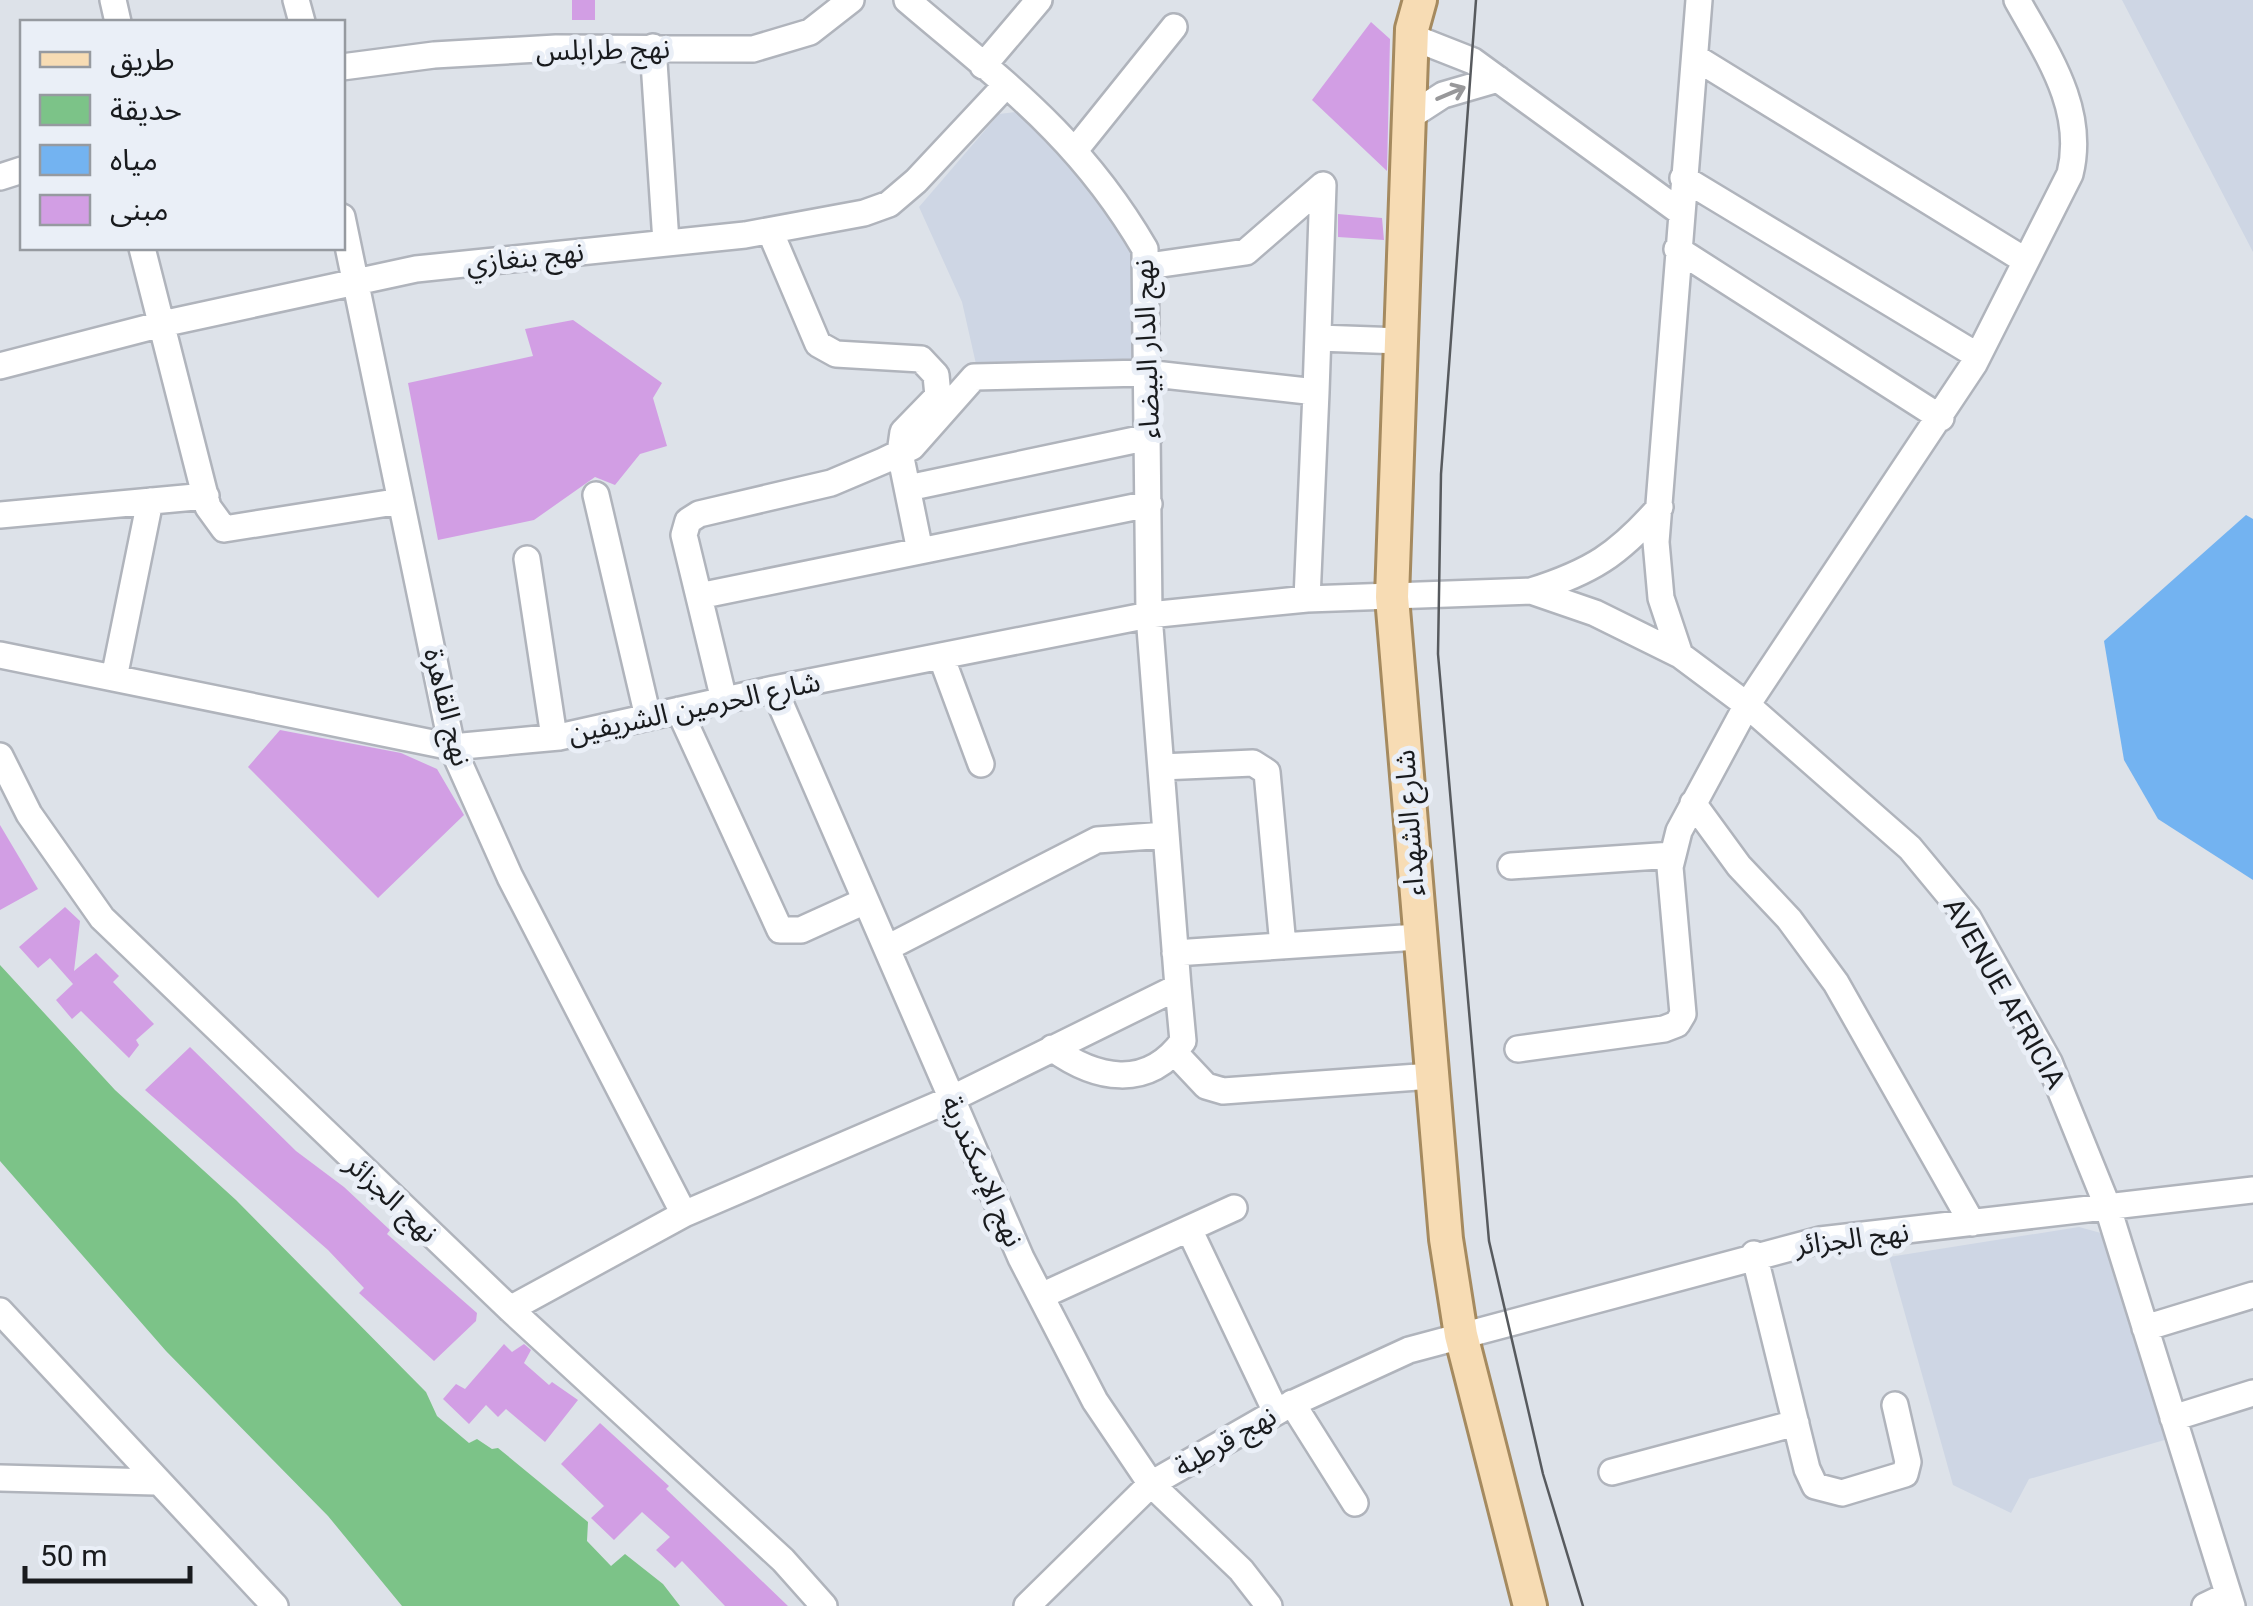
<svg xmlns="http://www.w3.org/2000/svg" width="2253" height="1606" font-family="Roboto,'Noto Sans Arabic',sans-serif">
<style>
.built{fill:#ced6e4}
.green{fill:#7cc388}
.water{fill:#73b3f1}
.building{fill:#d29ee4}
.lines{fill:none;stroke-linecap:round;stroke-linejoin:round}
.minor-casing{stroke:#b0b4bc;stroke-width:30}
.major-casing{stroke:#a58a5f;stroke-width:38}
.minor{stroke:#fff;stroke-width:25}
.major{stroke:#f7dcb4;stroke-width:32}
.tram{stroke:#575a5e;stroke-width:2.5}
.oneway{stroke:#98989a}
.labels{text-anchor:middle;stroke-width:10;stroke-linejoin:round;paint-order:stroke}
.street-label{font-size:28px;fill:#191b1e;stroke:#eaeff7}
</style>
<rect width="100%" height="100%" fill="#dde2e9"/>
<path class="built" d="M2122,0h131v252z
M1025,111l22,17 97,132 2,99 -170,5 -14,-62 -43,-95 80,-93z
M2079,1227l22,6 13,27 54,179 -139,40 -18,34 -58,-28 -64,-228z"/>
<path class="green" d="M0,965l115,125 121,110 190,192 11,24 32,27 8,-4 15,10 6,-1 90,74 -1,19 24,25 14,-12 38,30 17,22h-278l-74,-90 -162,-165 -166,-190z"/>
<path class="water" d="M2246,515l7,4v361l-95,-61 -34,-59 -20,-119z"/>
<path class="building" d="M572,0h23v20h-23z
M1371,22l19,17 -3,132 -75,-71z
M1338,214l44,4 2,22 -46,-3z
M573,320l89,63 -9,15 14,48 -27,8 -25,31 -20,-8 -61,43 -96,20 -30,-157 125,-27 -8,-27z
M280,730l121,23 36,16 27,46 -86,83 -130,-131z
M0,825l38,64 -38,21z
M65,907l15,14 -6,50 22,-18 23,23 -6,6 41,42 -18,16 3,5 -10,13 -48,-47 -9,8 -16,-19 17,-16 -23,-26 -12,10 -19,-21z
M190,1047l106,104 48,36 46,43 -3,4 90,79 -1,8 -42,40 -75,-68 5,-5 -36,-38 -183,-160z
M504,1344l8,8 12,-8 7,6 -7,13 25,22 3,-3 26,18 -33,42 -39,-33 -8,8 -12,-12 -17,19 -26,-25 13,-15 9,5z
M600,1423l69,63 -3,3 122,117h-63l-43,-45 -7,7 -19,-18 14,-13 -28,-25 -28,28 -23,-22 13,-12 -43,-42z"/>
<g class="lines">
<g class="minor-casing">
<path id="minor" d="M113,0l5,22
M296,0l6,22
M1412,37l61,24 206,150
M653,47l13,195
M1696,58l330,203
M983,66l56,-66
M342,67l92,-12 122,-7 197,1 57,-17 41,-32
M1409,117l34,-22 55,-16
M1076,149l98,-122
M0,177l22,-7
M1683,178l295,178
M342,217l110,530 58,130 174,337
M770,231l48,113 18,10 85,5 15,16 2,21 -35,36 -3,21 20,98 229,-47
M142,248l66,259 16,22 177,-28
M1677,249l264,169
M1148,266l98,-14 77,-67 -7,207
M1318,338l83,3
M0,366l162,-42 254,-55 329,-34 119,-22 25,-9 27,-23 90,-96
M908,488l241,-51
M596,495l52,222
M0,515l206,-19
M527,559l27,178
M1531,591c60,-19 87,-36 129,-84
M699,596l221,-45
M0,655l452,92 107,-10 215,-48 375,-74 158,-16 224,-8 64,22 85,42 67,50 163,143 58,70 81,144 58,143 125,401
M1680,655l-19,-57 -5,-56 43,-542
M941,656l40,108
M114,678l36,-177
M774,689l247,569 74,143 56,83 90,86 28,36
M724,700l-40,-165 4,-14 11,-7 132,-31 52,-22 29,-14 62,-70 171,-4 171,19 -9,207
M679,710l101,220h21l64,-29
M0,756l29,58 73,104 408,391 273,251 41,46
M1161,767l92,-4 14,9 16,174
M1693,803l46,63 50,53 47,64 136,240
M1511,866l162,-11
M887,948l210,-108 69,-5
M1175,953l243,-16
M1052,1048c43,31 95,43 131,-7l-5,-54
M1518,1049l146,-20 13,-5 6,-10 -13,-147 9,-36 68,-126 227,-341 96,-190c16,-65 -23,-120 -53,-174
M1174,1052l32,34 17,5 209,-15
M1189,1229l87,183
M1754,1254l53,215 8,17 27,7 63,-19 3,-12 -13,-57
M1041,1296l193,-88
M510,1309l174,-95 267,-115 227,-112 -29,-372 -4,-366c-65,-112 -142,-167 -238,-249
M0,1311l275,295
M2145,1328l108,-33
M1292,1403l63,100
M2173,1418l80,-25
M1612,1472l184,-49
M0,1478l155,4
M1027,1606l124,-122 136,-78 122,-56 411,-110 433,-50
M2205,1606l23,-11"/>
</g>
<g class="major-casing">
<path id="major" d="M1420,0l-8,29 -20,568 54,642 15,96 69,271"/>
</g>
<use href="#minor" class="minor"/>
<use href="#major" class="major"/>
<path class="tram" d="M1476,0l-35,474 -3,180 51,587 54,233 40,132"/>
</g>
<defs><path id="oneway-shaft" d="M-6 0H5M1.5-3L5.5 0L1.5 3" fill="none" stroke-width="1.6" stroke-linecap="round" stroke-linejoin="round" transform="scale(2.5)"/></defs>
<use class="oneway" href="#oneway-shaft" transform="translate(1451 93) rotate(-23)"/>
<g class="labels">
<g class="street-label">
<text transform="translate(603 49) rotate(-1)" y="10">نهج طرابلس</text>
<text transform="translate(525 257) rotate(-6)" y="10">نهج بنغازي</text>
<text transform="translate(1146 349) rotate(-92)" y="10">نهج الدار البيضاء</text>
<text transform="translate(448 707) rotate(76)" y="10">نهج القاهرة</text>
<text transform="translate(694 707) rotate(-12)" y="10">شارع الحرمين الشريفين</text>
<text transform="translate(1409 823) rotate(-94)" y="10">شارع الشهداء</text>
<text transform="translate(2005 993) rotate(60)" y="10">AVENUE AFRICIA</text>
<text transform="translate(983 1171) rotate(66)" y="10">نهج الإسكندرية</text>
<text transform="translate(392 1198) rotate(43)" y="10">نهج الجزائر</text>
<text transform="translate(1852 1238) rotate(-7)" y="10">نهج الجزائر</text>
<text transform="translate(1225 1441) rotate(-30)" y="10">نهج قرطبة</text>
</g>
</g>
<rect x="20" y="20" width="325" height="230" fill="#eaeff7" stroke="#969aa0" stroke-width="2.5"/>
<rect x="40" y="52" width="50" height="15" fill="#f7dcb4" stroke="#969aa0" stroke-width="2.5"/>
<text x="110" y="70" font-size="30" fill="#191b1e">طريق</text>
<rect x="40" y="95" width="50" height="30" fill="#7cc388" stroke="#969aa0" stroke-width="2.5"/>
<text x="110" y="120" font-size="30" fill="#191b1e">حديقة</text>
<rect x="40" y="145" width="50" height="30" fill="#73b3f1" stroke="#969aa0" stroke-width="2.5"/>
<text x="110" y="170" font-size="30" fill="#191b1e">مياه</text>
<rect x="40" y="195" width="50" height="30" fill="#d29ee4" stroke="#969aa0" stroke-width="2.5"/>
<text x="110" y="220" font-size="30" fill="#191b1e">مبنى</text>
<path d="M25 1566v15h165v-15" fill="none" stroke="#191b1e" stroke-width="5"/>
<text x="40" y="1566" font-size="30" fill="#191b1e" stroke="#eaeff7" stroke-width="8" paint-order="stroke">50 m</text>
</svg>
